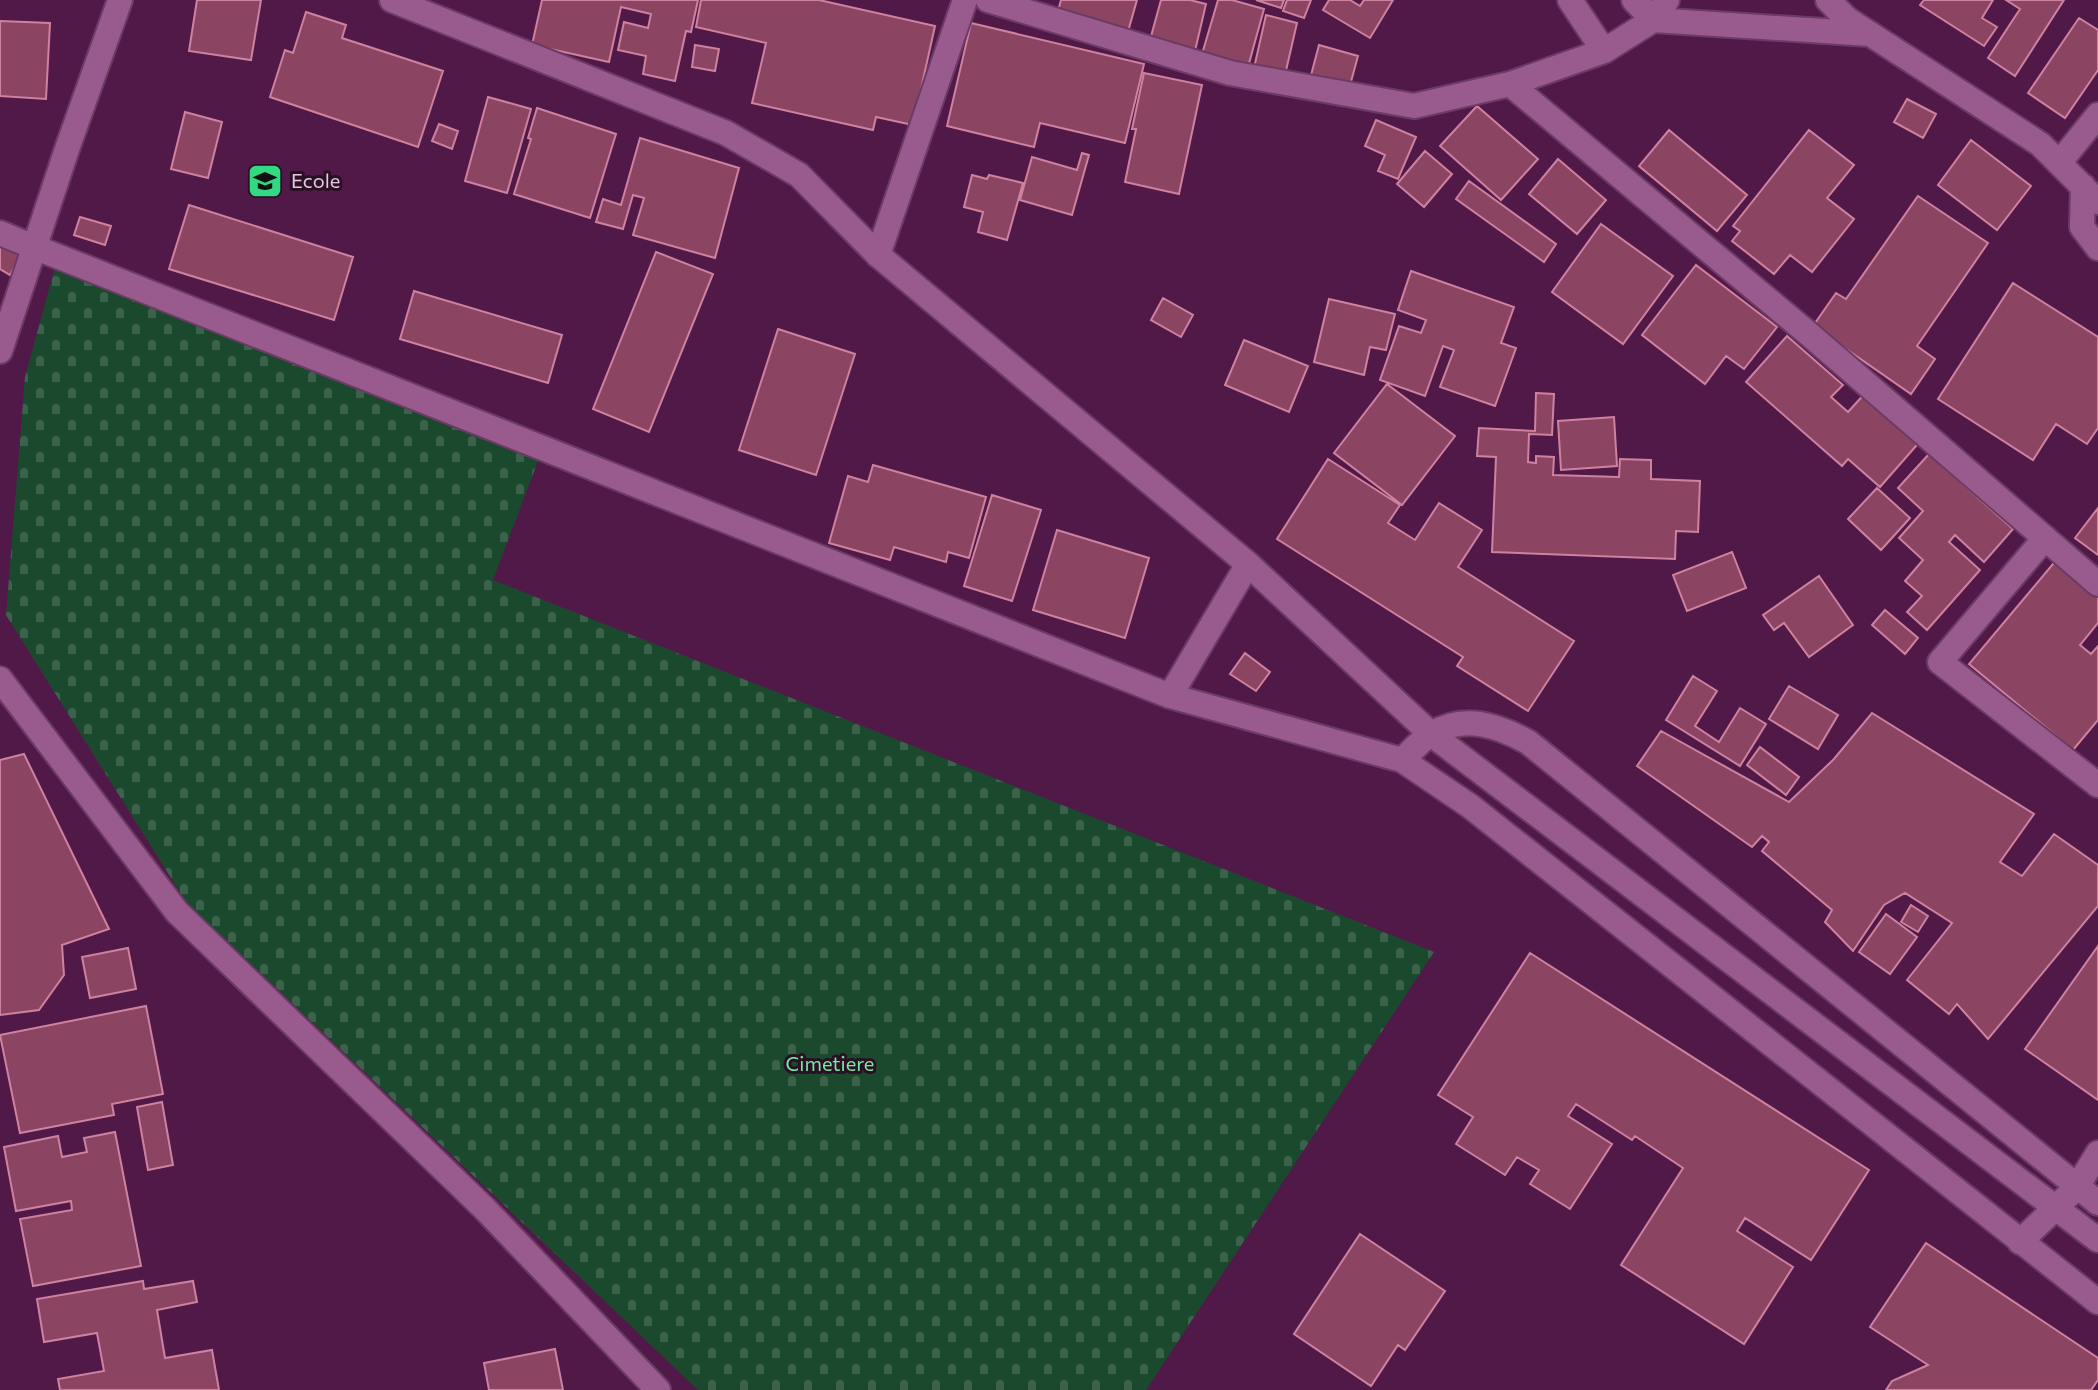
<svg xmlns="http://www.w3.org/2000/svg" width="2098" height="1390" font-family="Commissioner,sans-serif">
<style>
.cemetery{fill:url(#cemetery-stones)}
.building{fill:#8c4463;stroke:#cf81a0;stroke-width:2}
.lines{fill:none;stroke-linecap:round;stroke-linejoin:round}
.street-casing{stroke:#6b3b63;stroke-width:28}
.secondary-casing{stroke:#6b3b63;stroke-width:28}
.street{stroke:#995b8d;stroke-width:24}
.secondary{stroke:#995b8d;stroke-width:24}
.labels{text-anchor:middle;stroke-width:6;stroke-linejoin:round;paint-order:stroke}
.poi-label{font-size:20px;fill:#e8c5df;stroke:#291025;text-anchor:start}
.park-label{font-size:20px;fill:#78e9a3;stroke:#291025}
</style>
<defs>
<pattern id="cemetery-stones" width="16" height="16" patternUnits="userSpaceOnUse" patternTransform="scale(2)"><rect width="16" height="16" fill="#1b492e"/><path d="M2 7V4a2 2 0 0 1 4 0v3zM10 15v-3a2 2 0 0 1 4 0v3z" fill="#3c624c"/></pattern>
</defs>
<rect width="100%" height="100%" fill="#511948"/>
<path class="cemetery" d="M55,267l483,194 -45,119 941,372 -288,438h-448l-512,-488 -180,-287 19,-238z"/>
<path class="building" d="M197,0h64l-10,60 -62,-9z
M542,0h156l-7,32 -5,-1 -11,50 -32,-7 3,-18 -28,-6 6,-28 24,6 3,-14 -30,-7 -12,55 -77,-17z
M701,0h118l116,26 -22,99 -37,-8 -3,13 -121,-27 14,-60 -70,-16z
M1061,0h76l-10,35 -70,-21z
M1161,0h29l16,4 -11,47 -45,-11z
M1218,0h14l32,9 -16,58 -46,-13z
M1256,0h28l-3,8z
M1287,0h24l-7,18 -21,-7z
M1329,0h21l10,6 4,-6h29l-23,38 -47,-28z
M1924,0h69l-11,18 15,9 -13,19 -64,-41z
M2006,0h58l-49,76 -27,-18 32,-49z
M306,12l40,13 -4,13 101,33 -25,76 -148,-50 15,-47 8,3z
M1266,15l31,8 -12,52 -31,-7z
M2079,18l19,12v40l-33,48 -37,-25z
M0,21l50,2 -4,76 -46,-3z
M971,23l173,41 -19,79 -85,-20 -6,24 -87,-21z
M695,45l24,4 -4,22 -23,-4z
M1319,45l39,11 -9,33 -39,-10z
M1144,73l58,12 -23,109 -54,-12 11,-53h-4z
M488,97l43,12 -24,84 -42,-12z
M1907,99l29,15 -13,24 -29,-16z
M1477,106l61,53 -37,41 -61,-54z
M537,108l79,26 -26,84 -76,-24 17,-55 -3,-1z
M185,112l37,10 -14,56 -37,-9z
M1376,120l40,17 -18,42 -20,-8 7,-16 -20,-9z
M439,124l19,7 -6,18 -20,-8z
M1669,130l78,65 -30,36 -78,-65z
M1809,130l45,35 -27,33 27,21 -42,53 -22,-17 -16,19 -42,-33 8,-10 -7,-5z
M640,138l99,30 -24,90 -82,-23 11,-37 -11,-3 -10,34 -27,-7 7,-23 18,6z
M1971,140l60,46 -34,44 -59,-45z
M1425,151l27,23 -28,33 -27,-23z
M1082,153l7,2 -17,60 -52,-15 12,-43 45,13z
M1558,159l48,41 -29,34 -48,-40z
M972,175l15,4 2,-4 34,8 -16,57 -29,-8 5,-20 -19,-5z
M1469,181l87,63 -12,18 -88,-63z
M1918,196l70,47 -71,103 18,13 -24,35 -98,-68 23,-33 10,6z
M189,205l164,52 -19,63 -165,-51z
M80,217l31,9 -6,19 -31,-10z
M1601,224l72,52 -50,68 -71,-52z
M0,243l21,13 -11,19 -10,-6z
M656,252l57,22 -64,158 -56,-23z
M1696,265l81,62 -33,42 -18,-13 -21,28 -63,-49z
M1411,271l103,36 -13,36 15,5 -21,58 -55,-19 14,-37 -11,-4 -18,50 -45,-16 19,-54 22,7 5,-13 -28,-10z
M2013,283l85,54v91l-11,16 -31,-20 -23,36 -95,-61z
M414,291l148,44 -14,48 -148,-44z
M1163,298l30,17 -12,22 -30,-17z
M1329,299l66,15 -9,36 -16,-3 -6,28 -50,-13z
M778,329l77,25 -39,121 -77,-25z
M1787,336l56,49 -12,12 17,15 20,-22 55,48 -43,49 -32,-28 -6,7 -96,-84z
M1244,340l64,26 -19,46 -64,-27z
M1387,384l68,52 -53,69 -68,-52z
M1536,393l18,1 -2,41 -23,-1 -1,28 8,1v-7l18,1 -1,18 66,2 1,-18 31,1v19l49,2 -2,51 -22,-1 -1,28 -183,-7 4,-95 -19,-1 2,-28 56,3z
M1614,417l3,49 -56,4 -3,-49z
M1929,454l84,75 -29,33 -29,-27 -6,7 31,28 -53,60 -20,-18 15,-16 -17,-15 18,-21 -24,-22 24,-27 -25,-23z
M1328,459l72,46 -12,18 27,17 24,-37 43,27 -24,37 116,74 -46,70 -71,-45 6,-9 -186,-118z
M873,465l113,32 -17,61 -21,-6 -2,10 -52,-15 -4,13 -61,-17 19,-67 20,6z
M1877,488l33,30 -29,32 -33,-31z
M992,495l49,15 -29,91 -48,-15z
M2098,508v47l-23,-17z
M1057,530l92,28 -24,80 -92,-28z
M1732,552l14,36 -59,23 -14,-36z
M2058,558l40,33v32l-18,22 11,9 7,-8v74l-25,30 -104,-86z
M1819,576l34,49 -44,32 -25,-34 -10,7 -11,-15z
M1885,610l33,28 -13,16 -33,-29z
M1245,653l25,19 -14,19 -26,-17z
M1693,676l24,15 -22,35 24,16 21,-34 26,16 -26,42 -74,-46z
M1789,686l49,29 -20,34 -49,-30z
M1872,713l162,101 -34,48 22,14 32,-42 44,31v41l-110,133 -31,-35 -8,10 -42,-34 45,-57 -47,-30 -21,12 -31,46 -28,-29 7,-12 -70,-59 7,-9 -7,-6 -10,11 -115,-81 24,-35 128,71 45,-43z
M1760,747l39,30 -13,18 -39,-30z
M24,754l85,175 -47,16 2,30 -25,35 -39,5v-255z
M1911,905l17,11 -10,16 -17,-10z
M1886,914l31,23 -27,37 -31,-22z
M2098,946v154l-73,-51z
M128,948l8,41 -46,9 -8,-41z
M1530,953l339,217 -58,90 -66,-42 -8,13 56,36 -49,77 -123,-79 62,-97 -48,-32 -3,4 -56,-36 -8,12 44,28 -42,65 -40,-25 9,-14 -22,-13 -12,18 -49,-31 17,-27 -35,-22z
M146,1006l17,88 -51,10 2,11 -94,18 -20,-98z
M162,1102l11,63 -25,5 -11,-63z
M115,1132l26,134 -108,20 -13,-67 52,-9 -1,-9 -55,10 -12,-64 54,-11 4,21 25,-5 -3,-14z
M1360,1234l85,57 -40,59 -7,-5 -27,41 -77,-52z
M1926,1243l172,115v22l-7,10h-205l6,-9 36,-16 -58,-38z
M143,1281l1,8 49,-8 4,21 -40,8 8,48 47,-8 7,40h-159l-2,-11 46,-8 -7,-38 -53,9 -7,-43z
M555,1349l8,41h-74l-5,-27z"/>
<g class="lines">
<g class="street-casing">
<path id="street" d="M988,0l242,73 184,33 96,-22 94,-33 49,-31 14,-20
M1570,0l34,51
M1634,0l19,20 217,14
M1828,0l19,19 193,125 58,58
M1510,84l300,251 288,249
M2060,162l38,-47
M2083,186l-1,41 16,21
M0,233l34,14
M878,255l87,-255
M2045,538l-105,124 158,123
M0,679l177,233 308,297 173,181
M1402,760c9,-8 19,-20 29,-26 33,-20 66,-9 97,8l570,461
M2020,1242l57,-55 21,-34"/>
</g>
<g class="secondary-casing">
<path id="secondary" d="M392,0l334,133 73,42 79,80 370,309 183,170 667,506
M34,247l1136,449 232,64 68,46 628,496
M0,351l67,-202 53,-149
M1170,696l78,-132"/>
</g>
<use href="#street" class="street"/>
<use href="#secondary" class="secondary"/>
</g>
<defs>
<g id="school-square" transform="scale(1.8)"><rect x="-9" y="-9" width="18" height="18" rx="4" fill="#33d882" stroke="#291025"/><path d="M0-5L7-2L0 1L-7-2ZM-4 1L0 2.5L4 1V4Q0 6-4 4Z" fill="#111"/></g>
</defs>
<g fill-rule="evenodd">
<use href="#school-square" x="265" y="181"/>
</g>
<g class="labels">
<g class="poi-label">
<text x="291" y="188">Ecole</text>
</g>
<g class="park-label">
<text x="830" y="1071">Cimetiere</text>
</g>
</g>
</svg>
